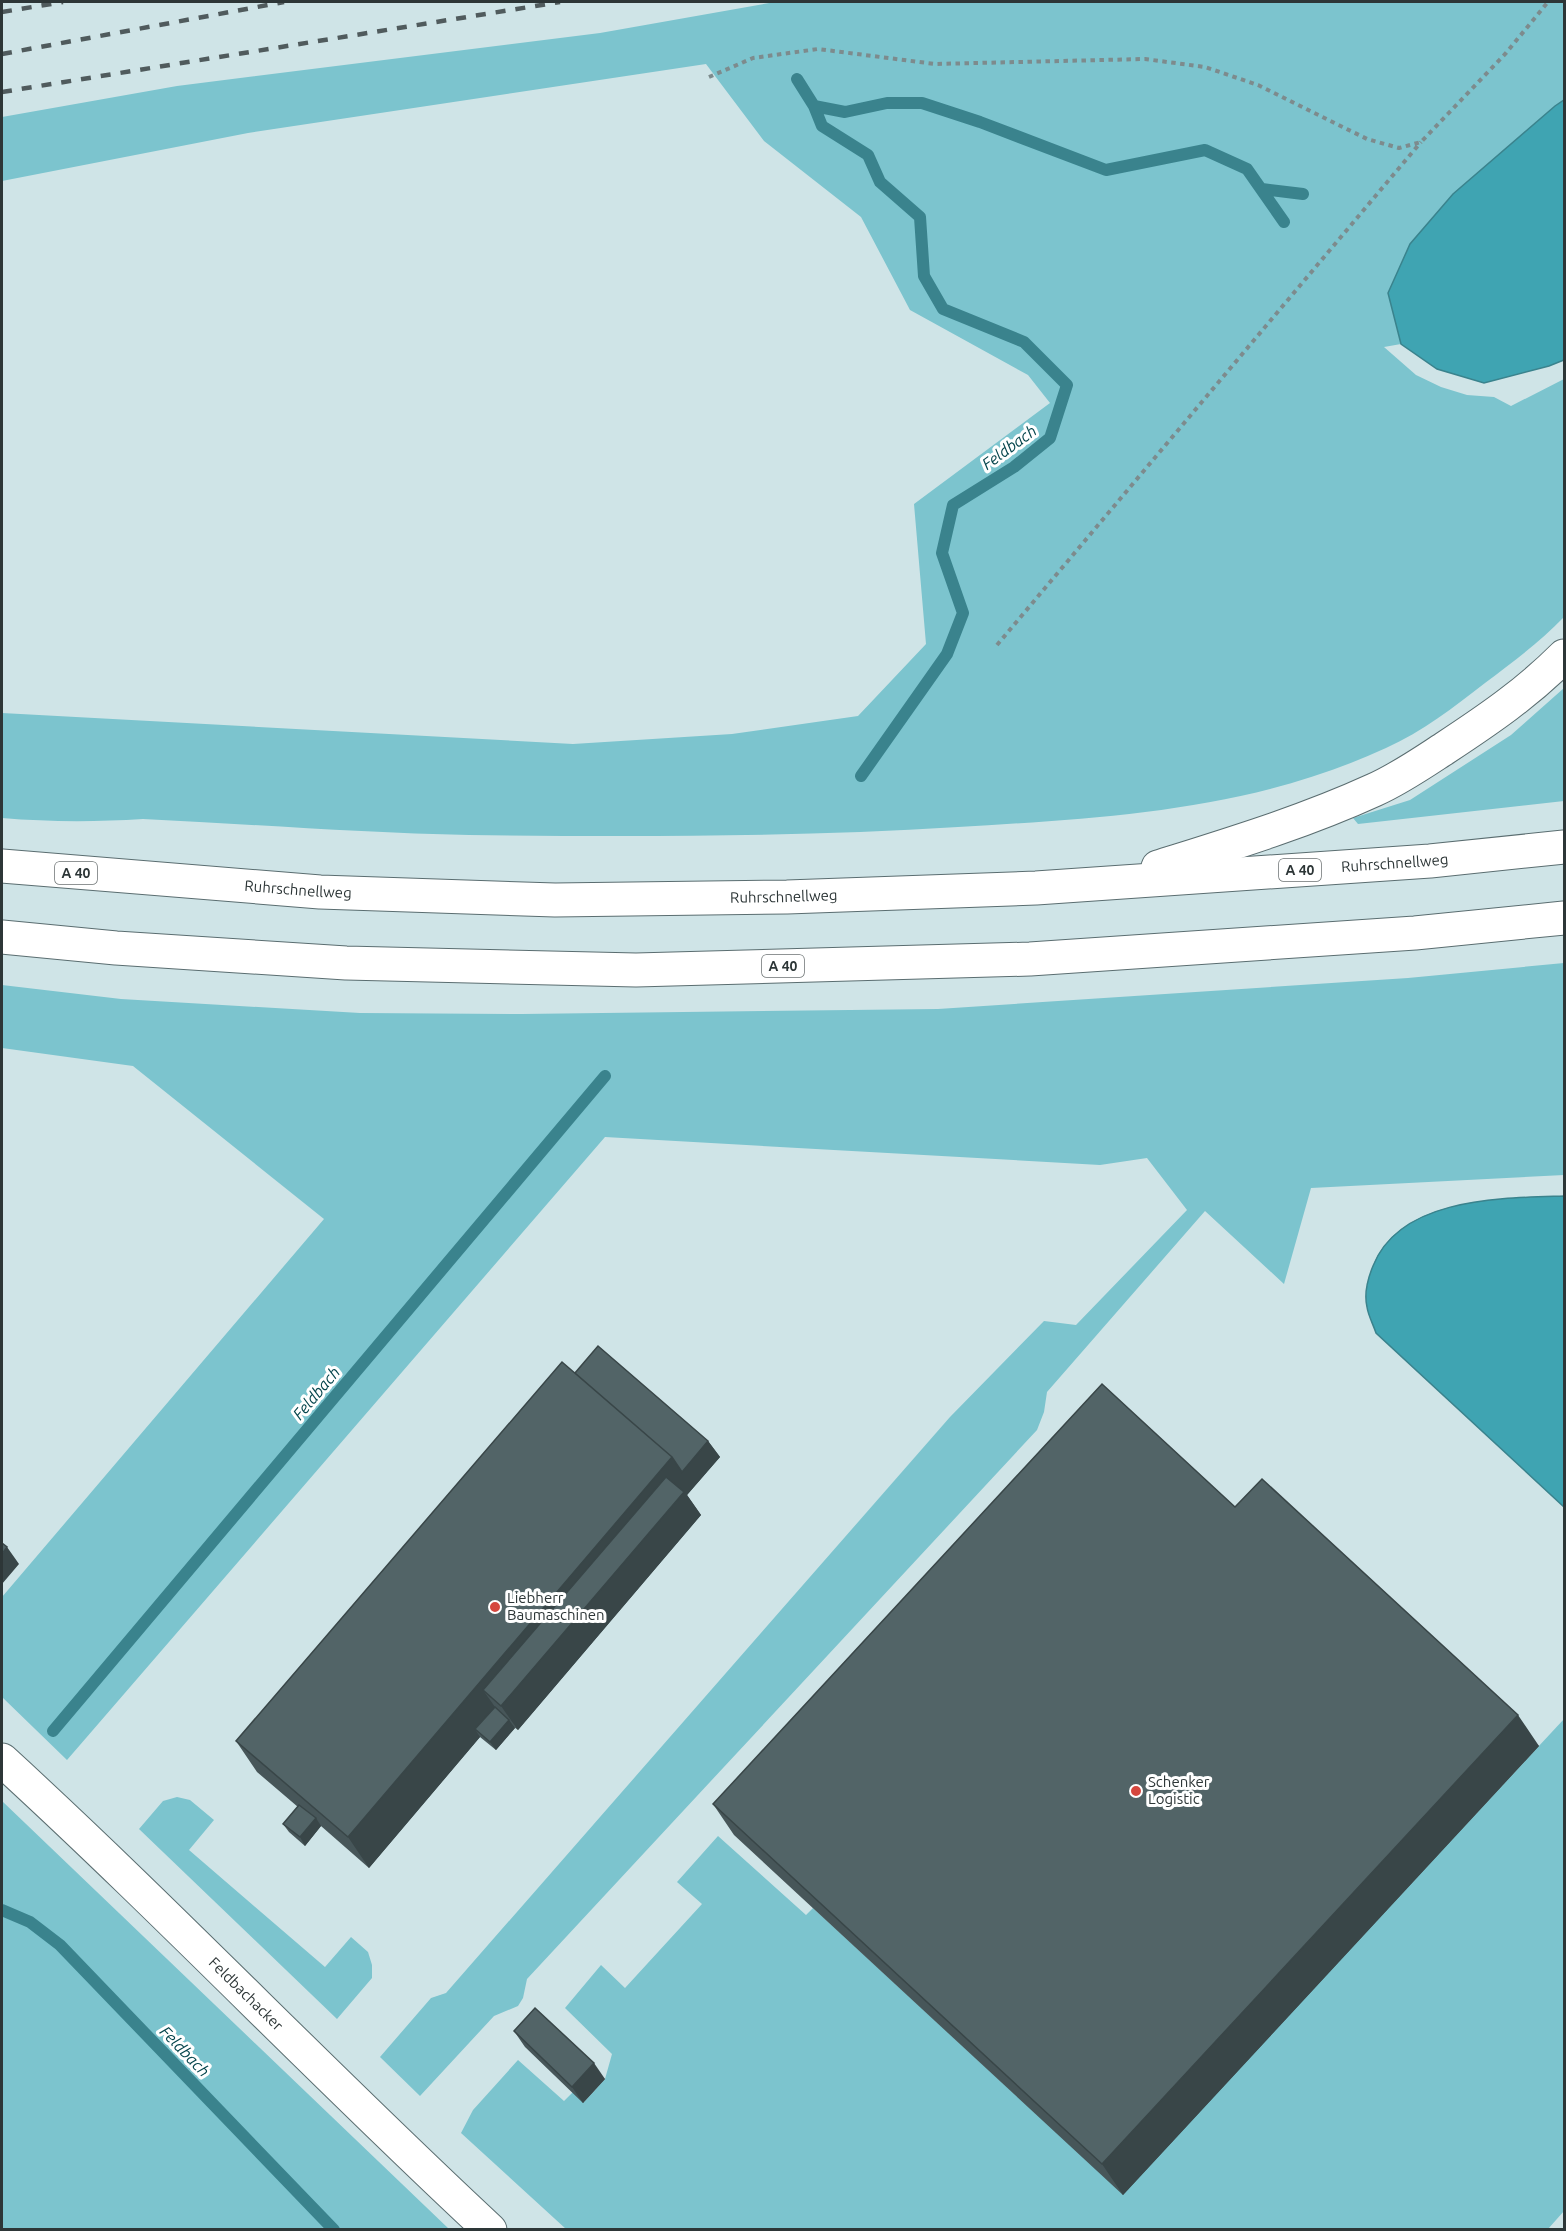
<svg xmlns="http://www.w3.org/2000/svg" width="1566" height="2231" font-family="Ubuntu,sans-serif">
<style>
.green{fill:#7cc4ce}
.water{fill:#3fa4b2;stroke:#3a838d;stroke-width:1.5}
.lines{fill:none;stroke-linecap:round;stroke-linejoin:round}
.stream{stroke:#3a838d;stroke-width:12}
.street-casing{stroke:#5a6d70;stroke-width:35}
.highway-casing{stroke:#5a6d70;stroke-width:35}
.path{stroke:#7d8b8d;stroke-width:4;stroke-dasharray:4.5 4.5;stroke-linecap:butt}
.street{stroke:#fff;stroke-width:33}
.highway{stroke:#fff;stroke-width:33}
.rail{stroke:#505b5d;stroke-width:4.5;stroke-dasharray:10 10;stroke-linecap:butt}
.wall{fill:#475659}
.shaded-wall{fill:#394648}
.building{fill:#526467;stroke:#394648;stroke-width:1.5}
.poi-dot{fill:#d5473e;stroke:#fff;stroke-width:2}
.labels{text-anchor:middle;stroke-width:6;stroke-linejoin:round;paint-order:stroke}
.shield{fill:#fff;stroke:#6c7273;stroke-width:1.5}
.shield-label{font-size:14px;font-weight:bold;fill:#2d3637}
.street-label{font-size:15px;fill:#2d3637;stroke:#fff}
.poi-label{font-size:15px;fill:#2d3637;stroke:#fff;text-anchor:start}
.water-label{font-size:16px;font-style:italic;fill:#05454c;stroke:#fff}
</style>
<rect width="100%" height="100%" fill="#cfe4e7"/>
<path class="green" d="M775,2h789v98l-9,6 -102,88 -65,99 13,51 -17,3 32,28 25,12 26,8 27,2 17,9 53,-27v238c-24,25 -51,45 -79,66 -31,24 -63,49 -99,65 -136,63 -281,70 -428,79 -162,10 -326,10 -489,8 -109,-2 -218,-11 -326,-16 -48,3 -94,3 -141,-1v-105l571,31 159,-10 126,-18 68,-72 -12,-140 136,-101 -22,-28 -118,-65 -49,-93 -97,-76 -58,-77 -458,69 -246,48v-64l175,-31 423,-53z
M1564,688v113l-206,23 -5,-6 57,-18 101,-65z
M1564,963v212l-253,13 -27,96 -79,-73 -158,181 -3,20 -7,18 -510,549 -4,19 -5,8 -24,10 -74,80 -40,-39 51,-59 15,-5 504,-576 94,-96 32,4 111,-115 -40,-52 -47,7 -495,-28 -538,623 -65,-63v-100l322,-378 -191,-153 -131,-18v-63l119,14 239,14 162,1 416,-5 470,-31z
M1564,1719v492l-16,18h-982l-105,-96 12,-23 45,-50 46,41 9,-9 11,10 21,-23 7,-25 -47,-46 36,-43 24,23 77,-84 -25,-22 41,-46 88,79 7,-7 310,286z
M177,1797l13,3 24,20 -25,30 136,117 26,-30 17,15 4,13v13l-35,41 -198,-190 24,-28z
M2,1801l447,428h-447z"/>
<path class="water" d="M1564,100v260l-15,6 -65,17 -47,-14 -36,-25 -13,-51 22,-49 43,-50 102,-88z
M1564,1196v311l-188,-174c-3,-9 -8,-18 -9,-26 -3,-13 1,-29 6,-41 27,-69 129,-68 191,-70z"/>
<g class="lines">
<path class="stream" d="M797,79l17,27 8,20 46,29 12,27 40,35 4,59 19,33 81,33 43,43 -17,53 -36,29 -61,38 -11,48 21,60 -16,41 -86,122
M814,106l31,6 42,-9h35l58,19 126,48 99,-20 42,19 37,53
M1262,189l41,5
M53,1731l552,-655
M2,1910l28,12 30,23 274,285"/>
<g class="street-casing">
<g id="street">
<path id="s1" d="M2,1760c166,152 322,316 488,470"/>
</g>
</g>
<g class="highway-casing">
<g id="highway">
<path id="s2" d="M2,866l318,26 235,8 232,-3 249,-9 394,-27 134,-14"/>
<path d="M1158,867c73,-23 146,-45 216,-77 25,-11 48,-27 71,-42 44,-29 82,-55 119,-92"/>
<path d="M2,937l114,11 230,15 290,7 394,-11 385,-26 149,-15"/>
</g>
</g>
<path class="path" d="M709,77l44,-19 65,-9 117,15 210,-5 60,8 53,18 109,54 32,9 22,-6 85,-89 42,-51
M997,645l424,-503"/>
<use href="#street" class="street"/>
<use href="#highway" class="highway"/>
<path class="rail" d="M2,12l61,-10
M2,54l282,-52
M2,92l558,-90"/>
</g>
<path class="wall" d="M575,1373l133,68 12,16 -33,38 14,20 -183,215 -4,-3 1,1 -19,22 -16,-13 -111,131 -48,-42 -16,20 -16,-14 -6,-8 15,-17 -41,-35 -21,-31z
M1235,1507l304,239 -416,449 -389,-360 -21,-31z
M514,2031l91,48 -22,24 -58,-56z"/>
<path class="shaded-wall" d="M708,1441l12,16 -33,38 14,20 -183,215 -17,-24 -18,-16 17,24 -25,15 5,8 -111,131 -21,-31 324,-380z
M7,1547l12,17 -17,20v-30z
M1518,1715l21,31 -416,449 -21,-31z
M509,1720l6,8 -19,22 -6,-8z
M316,1818l5,8 -16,20 -5,-9z
M594,2063l11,16 -22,24 -11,-16z"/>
<path class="building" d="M598,1346l110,95 -26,31 -10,-15 -97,-84z
M562,1362l110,95 -324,380 -112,-96z
M1102,1384l133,123 27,-28 256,236 -416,449 -389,-360z
M666,1477l18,15 -183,214 -18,-16z
M2,1543l5,4 -5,7z
M495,1707l14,13 -19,22 -15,-13z
M299,1805l17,13 -16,19 -17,-13z
M535,2008l59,55 -22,24 -58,-56z"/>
<g class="poi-dot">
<circle cx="495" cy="1607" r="6"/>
<circle cx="1136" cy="1791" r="6"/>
</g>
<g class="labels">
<g class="shield">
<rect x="1279" y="859" width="42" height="22" rx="4.5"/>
<rect x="55" y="862" width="42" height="22" rx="4.5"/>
<rect x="762" y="955" width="42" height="22" rx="4.5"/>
</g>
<g class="shield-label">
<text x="1300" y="875">A 40</text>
<text x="76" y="878">A 40</text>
<text x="783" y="971">A 40</text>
</g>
<g class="street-label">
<text dy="5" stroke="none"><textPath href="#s2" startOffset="1395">Ruhrschnellweg</textPath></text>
<text dy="5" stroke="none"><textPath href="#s2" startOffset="297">Ruhrschnellweg</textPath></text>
<text dy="5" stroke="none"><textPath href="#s2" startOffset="783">Ruhrschnellweg</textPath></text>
<text dy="5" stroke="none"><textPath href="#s1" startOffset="338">Feldbachacker</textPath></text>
</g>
<g class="poi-label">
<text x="507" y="1603">Liebherr<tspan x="507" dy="17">Baumaschinen</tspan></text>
<text x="1148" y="1787">Schenker<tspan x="1148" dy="17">Logistic</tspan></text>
</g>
<g class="water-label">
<text transform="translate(1009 447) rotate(-36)" y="6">Feldbach</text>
<text transform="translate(316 1393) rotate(-50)" y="6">Feldbach</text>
<text transform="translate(185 2051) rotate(46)" y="6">Feldbach</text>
</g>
</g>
<rect width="1566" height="2231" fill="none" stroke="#2d3637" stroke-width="6"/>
</svg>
